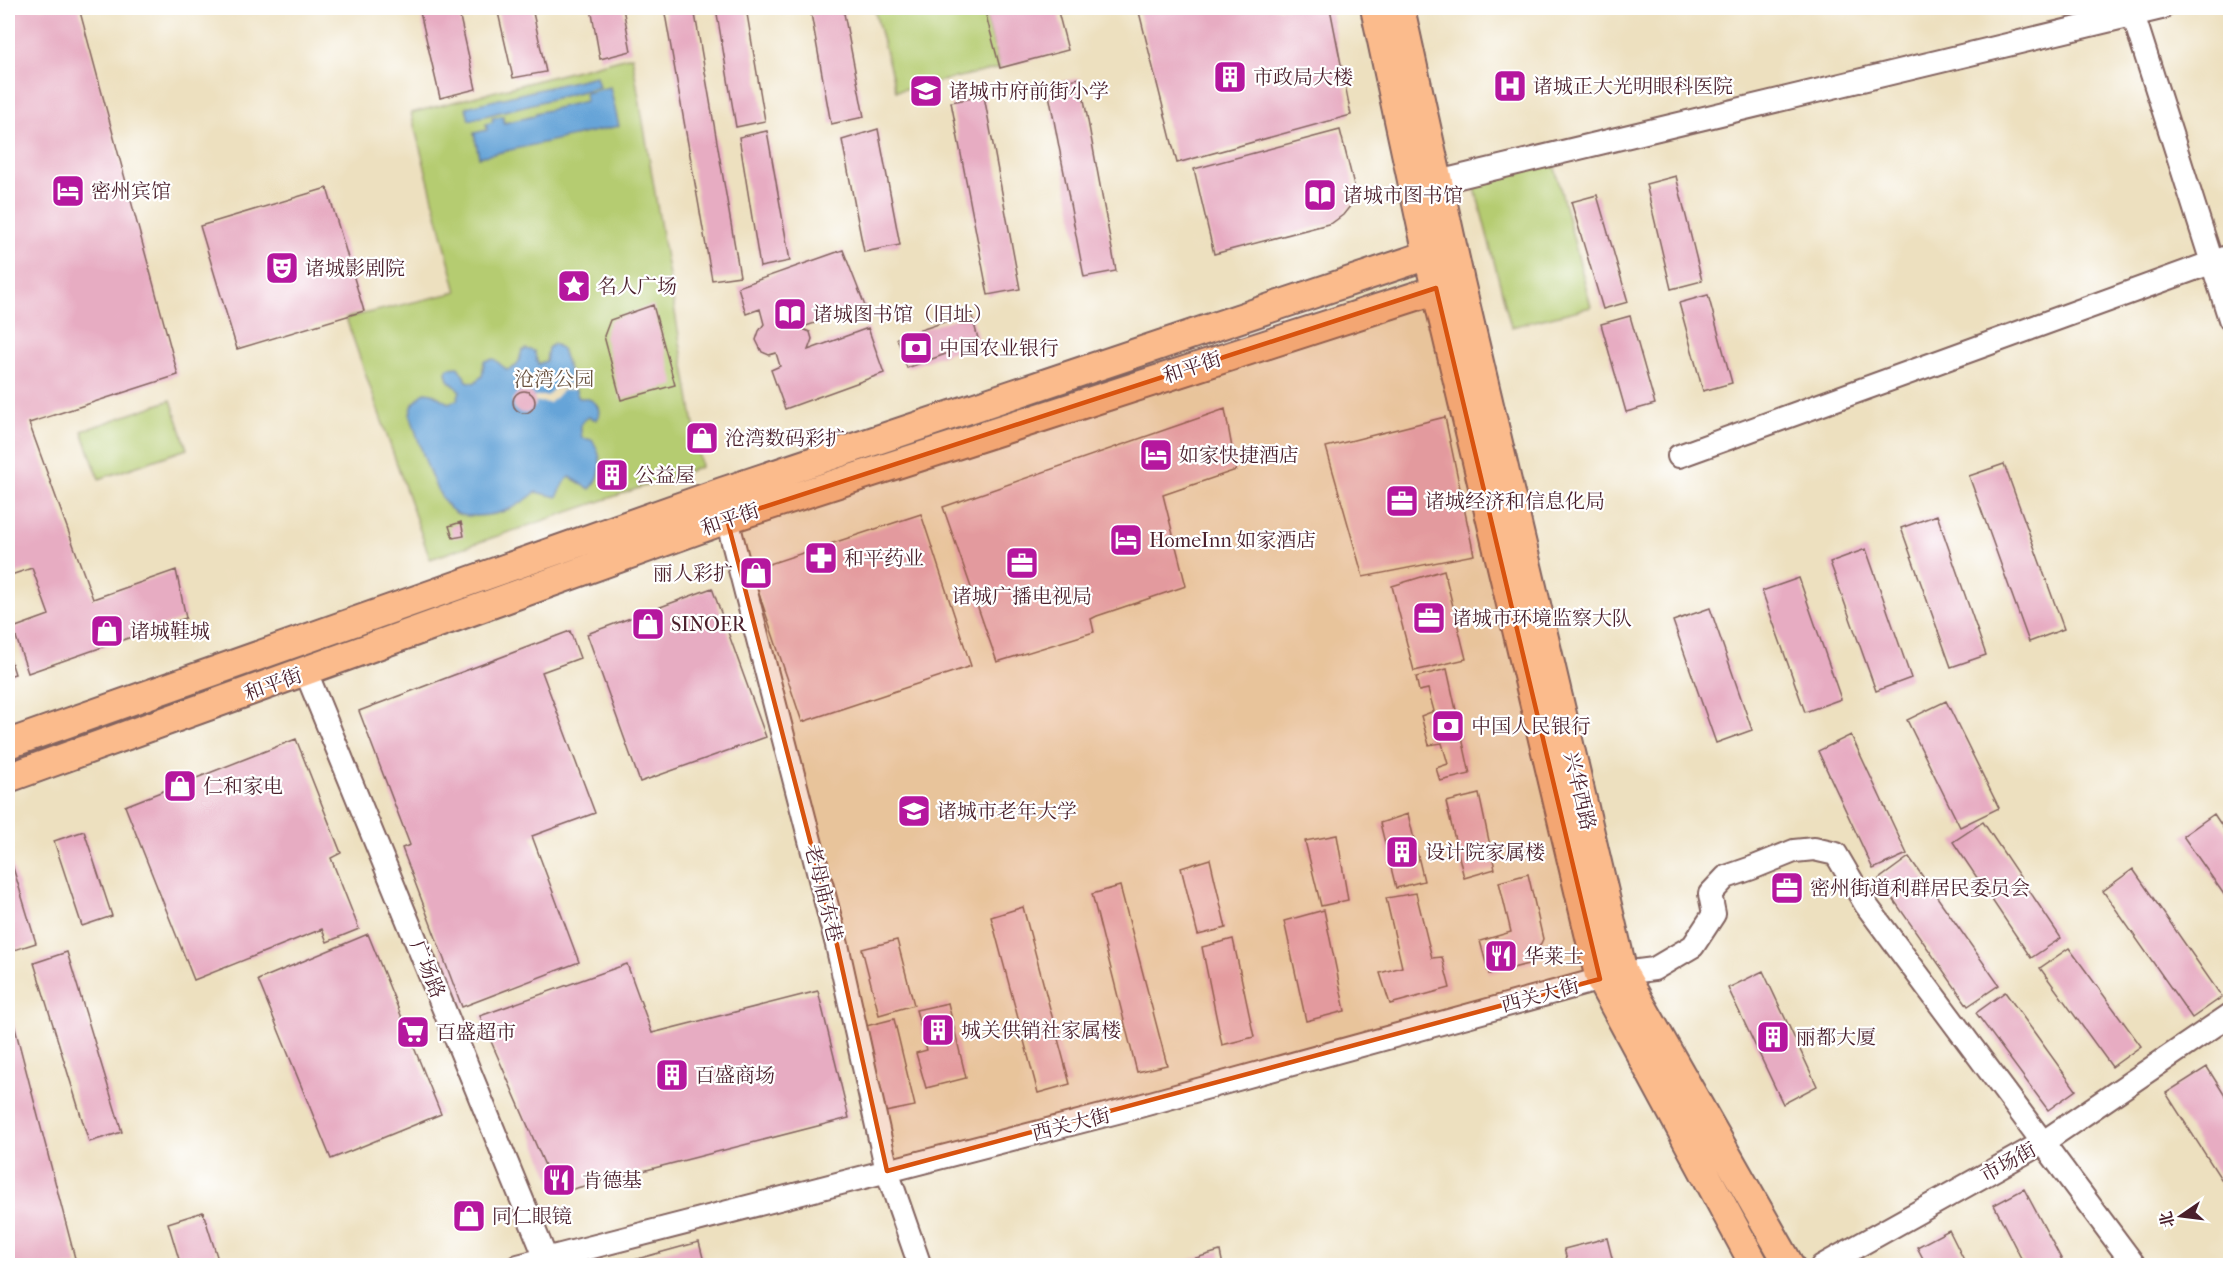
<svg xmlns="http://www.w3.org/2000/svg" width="2238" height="1273" font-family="'IM FELL French Canon','Noto Serif SC',serif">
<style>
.green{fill:#b5cc71;stroke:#80764e;stroke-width:1.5}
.water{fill:#66a4d8;stroke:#586282;stroke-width:1.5}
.pier{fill:#ede0bf}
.building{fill:#e7acc2}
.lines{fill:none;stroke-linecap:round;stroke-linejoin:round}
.minor-casing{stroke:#83635f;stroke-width:26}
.major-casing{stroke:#83635f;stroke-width:32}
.minor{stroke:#fff;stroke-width:22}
.major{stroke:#fbbb8c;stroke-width:28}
.marked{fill:#d8530f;fill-opacity:0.2;stroke:#d8530f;stroke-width:4.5;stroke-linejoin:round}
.labels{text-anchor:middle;stroke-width:4.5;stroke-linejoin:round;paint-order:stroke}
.poi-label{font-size:20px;fill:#4a1f2b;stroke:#fff;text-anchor:start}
.street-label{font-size:20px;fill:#4a1f2b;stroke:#fff}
.park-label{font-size:20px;fill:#6a5340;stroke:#fff}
</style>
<rect width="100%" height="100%" fill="#fff"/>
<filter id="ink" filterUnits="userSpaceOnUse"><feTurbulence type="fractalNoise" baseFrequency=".0167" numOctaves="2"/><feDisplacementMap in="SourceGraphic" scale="12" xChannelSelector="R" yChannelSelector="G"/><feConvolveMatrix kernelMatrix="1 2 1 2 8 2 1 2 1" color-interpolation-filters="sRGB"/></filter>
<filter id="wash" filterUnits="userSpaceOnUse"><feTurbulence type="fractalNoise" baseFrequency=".008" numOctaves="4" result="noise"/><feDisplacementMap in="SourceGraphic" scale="24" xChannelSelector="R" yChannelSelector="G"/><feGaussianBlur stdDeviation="1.35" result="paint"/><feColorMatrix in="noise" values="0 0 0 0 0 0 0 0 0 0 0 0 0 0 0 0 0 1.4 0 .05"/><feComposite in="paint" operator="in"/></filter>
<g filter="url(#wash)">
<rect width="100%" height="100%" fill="#ede0bf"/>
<path class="green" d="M874,8h110l16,60 -104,23z
M632,56l69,411 -271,92 -84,-241 111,-26 -46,-179z
M1554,164l37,143 -80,20 -37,-143z
M171,400l16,49 -88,30 -17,-48z"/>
<path class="water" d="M596,76l3,11 -130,33 -3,-13z
M610,87l9,39 -140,31 -5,-24 13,-3 -1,-6 7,-2 -1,-4 11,-2 1,7 30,-7 2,-3 50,-12 -1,-8z
M554,344l8,5 15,45 2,4c14,-1 24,8 18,22l-8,-3c-10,5 -9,11 -7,21l10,2c11,16 12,36 -2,49l-20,-12 -4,3 -9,17 -21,-5c-18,15 -34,23 -58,24 -7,0 -16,1 -22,-3 -22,-12 -38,-76 -46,-99l3,-10 12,-12 7,1 16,10 9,-3 3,-9 -12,-11 -2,-8 2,-4 10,-1 9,14 7,2 8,-7 2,-15 10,-2 13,11c13,-3 11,-8 15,-19l4,-2 8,2 4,13 8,-3 2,-13z"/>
<path class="pier" d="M563,384h9l3,5 -13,2 -12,12 -15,-1 1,3 -9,8 -12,-3 -3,-10 8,-9 12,2 1,3h14l9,-10z"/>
<g id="blocks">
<path class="building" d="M8,8h71l99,367 -149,48 64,176 83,-29 10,48 -158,55 -15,-45 36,-13 -17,-47 -24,8z
M419,8h39l18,81 -36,9z
M497,8h35l14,64 -33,6z
M591,8h32l8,43 -31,8z
M664,8h30l46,268 -28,4z
M716,8h30l19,113 -29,6z
M810,8h33l21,109 -33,7z
M984,8h73l11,42 -68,18z
M1138,8h192l21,107 -174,48z
M1080,78l36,193 -32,6 -37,-193z
M984,96l36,193 -32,6 -37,-193z
M878,129l22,116 -36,7 -22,-112z
M1340,130l15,59v11l-12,15 -11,8 -118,31 -20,-85z
M767,131l23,130 -30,6 -21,-130z
M1676,176l26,105 -31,8 -25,-105z
M327,188l37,123 -127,38 -37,-123z
M1597,195l31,107 -25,7 -32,-107z
M843,250l22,56 -65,22 10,4 2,7 -4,11 60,-22 16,45 -99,36 -14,-39 9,-4 -4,-13 -7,2 -7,-3 -6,-12 3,-9 5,-7 -4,-15 -14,5 -8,-27z
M1708,295l24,88 -29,8 -24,-88z
M653,305l22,80 -54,15 -17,-64 6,-16z
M971,313l8,29 -72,26 -10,-30z
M1630,316l25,88 -29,8 -25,-88z
M513 402a11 11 0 1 1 22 0a11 11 0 1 1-22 0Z
M1225,409l11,61 -73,25 23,91 -89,30 -6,3 3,13 -97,30 -54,-155z
M1445,417l29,138 -111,22 -37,-130z
M2004,464l60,165 -35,13 -60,-166z
M616,466l3,14 -11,2 -4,-12z
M921,514l50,152 -169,56 -51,-152z
M1937,515l49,140 -35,12 -50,-139z
M461,522l3,14 -11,2 -4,-12z
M1866,549l45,129 -35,13 -46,-129z
M1444,570l22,89 -52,12 -22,-85z
M1799,578l42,121 -36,13 -43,-121z
M712,588l54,149 -126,45 -53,-148z
M1710,608l42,122 -36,13 -43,-122z
M570,631l10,27 -38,14 53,141 -63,23 47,126 -117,45 -60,-159 8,-3 -51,-134z
M8,652l7,22 -7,2z
M1447,669l23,105 -30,7 -4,-13 12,-4 -6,-21 -13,2 -8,-29 13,-5 -6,-22 -9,2 -3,-14z
M1946,701l53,107 -39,19 -53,-107z
M1851,735l56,119 -34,15 -55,-118z
M296,739l45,114 -10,5 28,71 -32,13 -5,-13 -128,51 -69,-174z
M1479,794l16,75 -31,9 -18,-76z
M1408,814l16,67 -28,7 -16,-65z
M2214,814l16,24v65l-47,-67z
M1983,822l78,116 -30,20 -78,-116z
M84,831l28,85 -30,10 -28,-85z
M1337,835l11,65 -27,6 -16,-65z
M1909,857l90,128 -31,21 -89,-127z
M1210,859l16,69 -28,7 -17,-67z
M11,861l25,82 -28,9v-89z
M2133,869l89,128 -30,21 -89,-127z
M1528,874l15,65 -11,24 -43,11 -9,-33 31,-9 -12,-50z
M1120,886l47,179 -30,7 -45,-178z
M1416,893l16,65 10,-1 8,31 -60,16 -10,-31 22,-6 -16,-69z
M1023,907l47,177 -32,9 -47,-176z
M1324,910l21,101 -39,10 -22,-100z
M368,934l73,180 -110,45 -73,-179z
M1233,939l21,98 -32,8 -20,-98z
M897,940l17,65 -35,10 -17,-66z
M2069,948l72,98 -29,21 -72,-99z
M67,952l55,180 -33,10 -55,-179z
M627,964l25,69 166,-42 31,127 -292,75 -77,-177z
M1763,971l54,115 -34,18 -55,-116z
M2005,992l71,98 -28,20 -72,-97z
M8,1001l69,265h-69z
M948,1003l18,75 -40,10 -10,-35 11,-3 -11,-40z
M894,1019l21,87 -30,6 -19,-86z
M2207,1067l23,37v89l-64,-100z
M2024,1189l41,77h-40l-31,-61z
M203,1212l17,54h-39l-13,-43z
M1949,1230l18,36h-40l-10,-19z
M1607,1238l7,28h-45l-5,-17z
M699,1242l6,24h-90v-1z
M1220,1251l3,15h-40l-1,-4z"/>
</g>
</g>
<g filter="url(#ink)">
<use href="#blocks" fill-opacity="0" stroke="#83635f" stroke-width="1.5"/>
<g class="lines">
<g class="minor-casing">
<path id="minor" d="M2131,8l99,311
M1438,182l723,-174
M1679,456l551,-200
M727,519l110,426 50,226 33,95
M306,672l243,594
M518,1266l607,-156 498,-137 31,-4 39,-23 21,-32 -4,-20 16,-17 26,-9 42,-17 20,-2 22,5 30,51 269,361
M1822,1266l220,-123 188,-128"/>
</g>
<g class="major-casing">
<path id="major" d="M1375,8l53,247 172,724 155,287
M1400,8l60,274 163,691 167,293
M8,744l714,-252 706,-237 25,-6
M8,778l719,-259 733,-237"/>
</g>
<use href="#minor" class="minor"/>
<use href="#major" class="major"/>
</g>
</g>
<path class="marked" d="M1436,288l164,691 -713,192 -50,-226 -110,-426z"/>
<defs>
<g id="building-square" transform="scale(1.725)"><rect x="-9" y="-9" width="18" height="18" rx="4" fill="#b5179e" stroke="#fff"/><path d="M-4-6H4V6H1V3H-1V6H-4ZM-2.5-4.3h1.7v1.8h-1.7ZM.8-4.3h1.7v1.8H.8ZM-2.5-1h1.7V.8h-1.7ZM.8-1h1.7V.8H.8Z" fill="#fff"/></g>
<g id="hospital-square" transform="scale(1.725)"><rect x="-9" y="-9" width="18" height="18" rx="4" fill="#b5179e" stroke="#fff"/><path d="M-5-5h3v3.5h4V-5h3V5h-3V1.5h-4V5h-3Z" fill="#fff"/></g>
<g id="school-square" transform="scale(1.725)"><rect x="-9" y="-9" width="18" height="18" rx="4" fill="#b5179e" stroke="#fff"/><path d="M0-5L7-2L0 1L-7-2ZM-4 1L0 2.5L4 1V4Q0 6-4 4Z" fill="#fff"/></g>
<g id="hotel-square" transform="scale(1.725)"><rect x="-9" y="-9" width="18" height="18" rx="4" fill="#b5179e" stroke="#fff"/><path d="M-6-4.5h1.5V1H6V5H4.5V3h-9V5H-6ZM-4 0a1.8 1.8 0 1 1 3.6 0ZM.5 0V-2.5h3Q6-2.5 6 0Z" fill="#fff"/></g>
<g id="library-square" transform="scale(1.725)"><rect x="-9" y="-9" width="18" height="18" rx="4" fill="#b5179e" stroke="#fff"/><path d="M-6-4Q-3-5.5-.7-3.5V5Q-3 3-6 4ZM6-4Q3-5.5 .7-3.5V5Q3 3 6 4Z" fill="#fff"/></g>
<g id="theatre-square" transform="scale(1.725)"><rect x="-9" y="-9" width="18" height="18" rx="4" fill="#b5179e" stroke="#fff"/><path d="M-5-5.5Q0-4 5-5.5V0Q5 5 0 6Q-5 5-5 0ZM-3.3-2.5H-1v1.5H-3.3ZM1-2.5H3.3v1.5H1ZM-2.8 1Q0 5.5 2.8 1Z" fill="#fff"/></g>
<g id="sight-square" transform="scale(1.725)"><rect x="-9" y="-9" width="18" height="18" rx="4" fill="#b5179e" stroke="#fff"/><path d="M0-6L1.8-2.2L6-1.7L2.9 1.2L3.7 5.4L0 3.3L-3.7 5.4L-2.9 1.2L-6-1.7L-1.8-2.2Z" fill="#fff"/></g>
<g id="bank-square" transform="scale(1.725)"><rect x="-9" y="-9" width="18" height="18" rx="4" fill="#b5179e" stroke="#fff"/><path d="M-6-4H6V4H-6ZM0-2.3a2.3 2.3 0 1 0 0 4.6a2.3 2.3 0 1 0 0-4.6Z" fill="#fff"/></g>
<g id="shop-square" transform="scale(1.725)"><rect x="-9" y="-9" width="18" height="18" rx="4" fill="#b5179e" stroke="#fff"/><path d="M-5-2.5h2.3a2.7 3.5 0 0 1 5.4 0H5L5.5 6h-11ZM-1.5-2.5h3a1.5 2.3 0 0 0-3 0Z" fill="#fff"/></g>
<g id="office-square" transform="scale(1.725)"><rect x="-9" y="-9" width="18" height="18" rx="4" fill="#b5179e" stroke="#fff"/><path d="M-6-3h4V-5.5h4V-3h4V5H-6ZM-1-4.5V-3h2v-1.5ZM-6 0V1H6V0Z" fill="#fff"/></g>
<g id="pharmacy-square" transform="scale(1.725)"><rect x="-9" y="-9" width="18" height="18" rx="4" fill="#b5179e" stroke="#fff"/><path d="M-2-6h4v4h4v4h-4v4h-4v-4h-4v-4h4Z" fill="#fff"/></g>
<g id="restaurant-square" transform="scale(1.725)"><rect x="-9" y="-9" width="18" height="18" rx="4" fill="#b5179e" stroke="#fff"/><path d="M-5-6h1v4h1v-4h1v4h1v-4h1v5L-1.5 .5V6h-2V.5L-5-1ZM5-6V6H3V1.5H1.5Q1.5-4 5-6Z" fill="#fff"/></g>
<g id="supermarket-square" transform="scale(1.725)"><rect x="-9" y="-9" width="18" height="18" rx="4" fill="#b5179e" stroke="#fff"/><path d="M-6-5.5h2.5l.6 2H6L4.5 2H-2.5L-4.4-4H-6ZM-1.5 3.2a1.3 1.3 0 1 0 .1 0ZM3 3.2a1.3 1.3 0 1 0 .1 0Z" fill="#fff"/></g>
</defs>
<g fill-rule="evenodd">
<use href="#building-square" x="1230" y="77"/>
<use href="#hospital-square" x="1510" y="86"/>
<use href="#school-square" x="926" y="91"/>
<use href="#hotel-square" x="68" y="191"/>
<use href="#library-square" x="1320" y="195"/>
<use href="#theatre-square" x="282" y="268"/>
<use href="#sight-square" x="574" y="286"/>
<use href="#library-square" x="790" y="314"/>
<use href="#bank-square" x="916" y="348"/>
<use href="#shop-square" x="702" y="438"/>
<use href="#hotel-square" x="1156" y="455"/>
<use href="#building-square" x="612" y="475"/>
<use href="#office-square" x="1402" y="501"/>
<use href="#hotel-square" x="1126" y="540"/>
<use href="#pharmacy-square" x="821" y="558"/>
<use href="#office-square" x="1022" y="563"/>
<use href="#shop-square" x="756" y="573"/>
<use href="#office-square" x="1429" y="618"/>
<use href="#shop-square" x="648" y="624"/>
<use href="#shop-square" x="107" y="631"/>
<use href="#bank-square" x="1448" y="726"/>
<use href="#shop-square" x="180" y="786"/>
<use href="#school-square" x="914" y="811"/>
<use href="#building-square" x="1402" y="852"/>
<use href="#office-square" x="1787" y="888"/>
<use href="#restaurant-square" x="1501" y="956"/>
<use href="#building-square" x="938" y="1030"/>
<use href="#supermarket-square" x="413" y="1032"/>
<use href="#building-square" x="1773" y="1037"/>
<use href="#building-square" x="672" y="1075"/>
<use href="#restaurant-square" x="559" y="1180"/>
<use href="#shop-square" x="469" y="1216"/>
</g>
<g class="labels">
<g class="poi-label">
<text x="1253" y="84">市政局大楼</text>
<text x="1533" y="93">诸城正大光明眼科医院</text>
<text x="949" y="98">诸城市府前街小学</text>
<text x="91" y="198">密州宾馆</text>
<text x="1343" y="202">诸城市图书馆</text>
<text x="305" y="275">诸城影剧院</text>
<text x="597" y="293">名人广场</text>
<text x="813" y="321">诸城图书馆（旧址）</text>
<text x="939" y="355">中国农业银行</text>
<text x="725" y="445">沧湾数码彩扩</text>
<text x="1179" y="462">如家快捷酒店</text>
<text x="635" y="482">公益屋</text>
<text x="1425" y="508">诸城经济和信息化局</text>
<text x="1149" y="547">HomeInn 如家酒店</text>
<text x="844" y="565">和平药业</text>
<text x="733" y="580" text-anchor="end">丽人彩扩</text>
<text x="1022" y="603" text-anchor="middle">诸城广播电视局</text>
<text x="1452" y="625">诸城市环境监察大队</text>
<text x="671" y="631">SINOER</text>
<text x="130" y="638">诸城鞋城</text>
<text x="1471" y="733">中国人民银行</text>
<text x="203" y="793">仁和家电</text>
<text x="937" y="818">诸城市老年大学</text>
<text x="1425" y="859">设计院家属楼</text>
<text x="1810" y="895">密州街道利群居民委员会</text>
<text x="1524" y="963">华莱士</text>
<text x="961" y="1037">城关供销社家属楼</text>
<text x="436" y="1039">百盛超市</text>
<text x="1796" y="1044">丽都大厦</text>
<text x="695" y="1082">百盛商场</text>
<text x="582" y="1187">肯德基</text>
<text x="492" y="1223">同仁眼镜</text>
</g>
<g class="street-label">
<text transform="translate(1192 367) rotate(-18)" y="7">和平街</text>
<text transform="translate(730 519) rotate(-19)" y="7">和平街</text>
<text transform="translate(273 684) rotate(-20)" y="7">和平街</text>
<text transform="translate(1580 791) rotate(77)" y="7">兴华西路</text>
<text transform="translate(824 893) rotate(76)" y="7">老母庙东巷</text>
<text transform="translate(428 969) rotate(68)" y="7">广场路</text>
<text transform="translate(1540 995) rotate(-15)" y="7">西关大街</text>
<text transform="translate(1071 1124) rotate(-14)" y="7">西关大街</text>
<text transform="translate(2008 1162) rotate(-29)" y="7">市场街</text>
</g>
<g class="park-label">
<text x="554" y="386">沧湾公园</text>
</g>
</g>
<rect width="2238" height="1273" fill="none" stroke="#fff" stroke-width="30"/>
<g transform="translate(2181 1216) rotate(256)" stroke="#ffffff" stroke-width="4.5" paint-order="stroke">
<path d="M0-4.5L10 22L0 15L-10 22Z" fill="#4a1f2b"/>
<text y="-9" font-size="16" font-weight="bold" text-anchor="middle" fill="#4a1f2b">北</text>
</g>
</svg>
